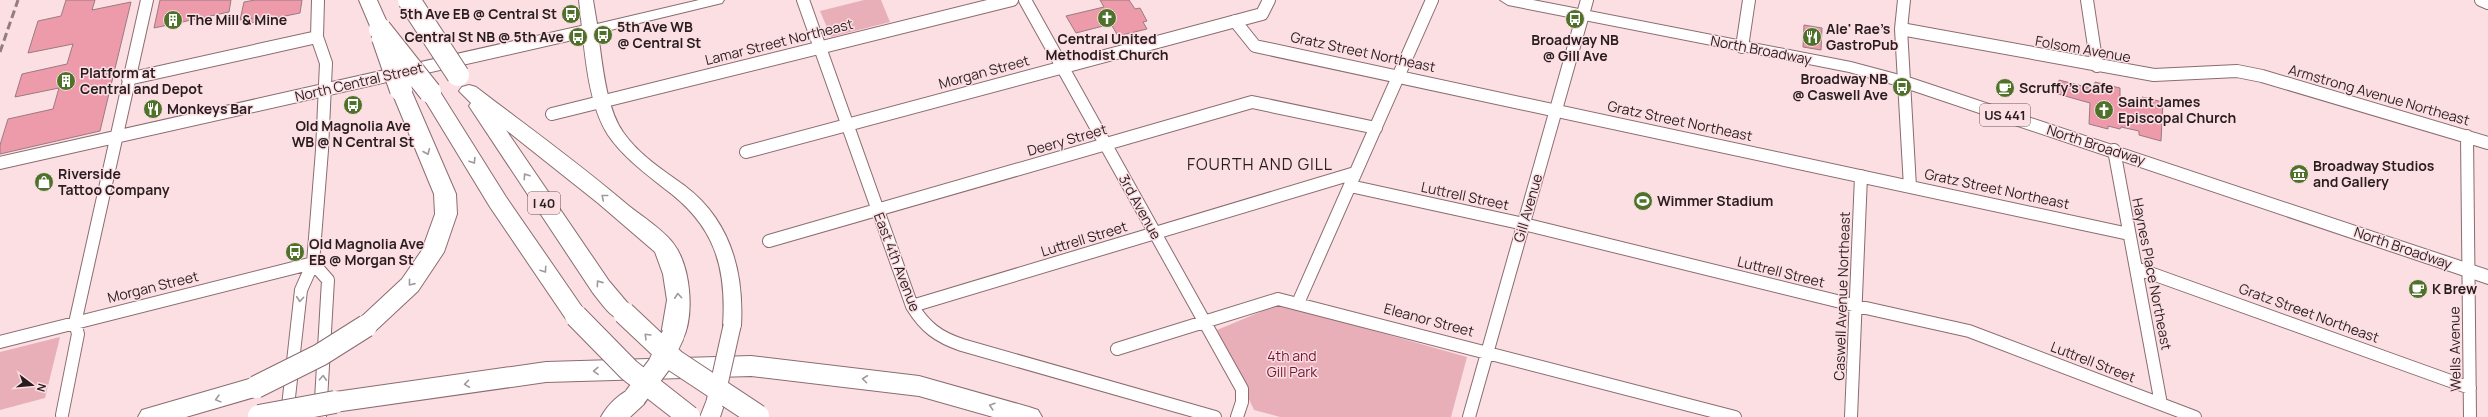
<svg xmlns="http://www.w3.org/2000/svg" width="2488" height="417" font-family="Manrope,sans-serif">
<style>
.green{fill:#e9afb9}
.building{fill:#ed9aaa;stroke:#9a7b80}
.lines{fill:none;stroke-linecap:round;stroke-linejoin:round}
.minor-casing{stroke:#8b6c71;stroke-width:14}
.secondary-casing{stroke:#8b6c71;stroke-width:2}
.primary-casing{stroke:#8b6c71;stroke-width:2}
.motorway-casing{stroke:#8b6c71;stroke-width:2}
.minor{stroke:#fff;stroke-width:12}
.secondary{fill:#fff;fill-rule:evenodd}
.primary{fill:#fff;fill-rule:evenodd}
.motorway{fill:#fff;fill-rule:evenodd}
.rail{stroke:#927e81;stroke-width:3;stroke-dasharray:8 4;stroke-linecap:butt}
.secondary-bridge-casing{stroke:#8b6c71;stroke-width:19;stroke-linecap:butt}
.motorway-bridge-casing{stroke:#8b6c71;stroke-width:24;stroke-linecap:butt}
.secondary-bridge{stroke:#fff;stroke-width:17}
.motorway-bridge{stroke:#fff;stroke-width:22}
.oneway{stroke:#9f999b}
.labels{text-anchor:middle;stroke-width:3;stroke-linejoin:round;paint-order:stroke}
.shield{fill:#fbdfe3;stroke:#69575a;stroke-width:1}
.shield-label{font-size:13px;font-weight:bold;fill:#2a1d20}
.poi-label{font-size:14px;font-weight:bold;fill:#2a1d20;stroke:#fbdfe3;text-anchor:start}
.street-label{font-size:14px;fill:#2a1d20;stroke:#fbdfe3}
.park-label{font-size:14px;fill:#731233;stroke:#fbdfe3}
.quarter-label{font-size:16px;letter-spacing:1px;fill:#2a1d20;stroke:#fbdfe3}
</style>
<rect width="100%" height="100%" fill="#fbdfe3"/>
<path class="green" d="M864,0h17l9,22 -59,15 -11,-26z
M1279,304l188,53 -16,60h-171l-26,-7 -37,-80z
M60,337l-15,61 -45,12v-58z"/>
<path class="building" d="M66,0h29l-3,10 39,-8 -31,129 -100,23v-9l8,-26 45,-10 6,-21 -44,9 7,-23 45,-10 6,-20 -45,9 10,-32 23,-5z
M160,0h71l-2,12 -75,16z
M255,0h47l-2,13 -49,10 1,-5 -12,2 4,-18z
M1100,0h29l6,9 5,-1 7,13 -4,1 4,7 -29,7 -7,-12 -35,9 -10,-17 38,-9z
M1804,25l18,3 -1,22 -18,-3z
M2059,80l35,9 1,-7 25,6v11l22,6v-8l21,5 -2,39 -22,-6v-4l-18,-4 -1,2 -12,-3v3l-19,-5 1,-21 -32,-9z"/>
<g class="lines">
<g class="minor-casing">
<path id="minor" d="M803,0l109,306c13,21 26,31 50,39l253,72
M1025,0l217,389v13l-5,15
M1904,0l-3,29 9,158
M2087,0l10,66
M2481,0l7,3
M1235,21l20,25 874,188
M1901,29l253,46 83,-4 25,5 226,67
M1742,47l7,-47
M128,79l189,-42
M552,114l460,-114
M2467,136l3,281
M2114,150l47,254
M746,152l516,-138 7,-14
M0,163l590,-133
M1350,186l174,38 333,82 112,25 226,86
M769,241l483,-139 124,26
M313,263l15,17 -8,137
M2136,268l334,120
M1298,303l134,-303
M912,306l443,-133
M0,342l313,-79
M1117,349l161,-50 457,118
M62,415l16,-81 -3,-11 72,-323
M287,415l14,-125 12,-27 9,-113 4,-87 -9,-26 1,-37
M1469,417l118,-417
M1851,417l10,-241"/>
</g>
<g class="secondary-casing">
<path id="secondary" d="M579,0h14l4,24 102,-24h25l-2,3 -124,30c4,29 8,75 25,99 16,23 40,38 62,54 45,34 59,85 56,140l-2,5 -7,2 -7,-2 -2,-5c4,-60 -9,-101 -58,-137 -20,-16 -42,-32 -57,-54 -22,-34 -24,-95 -29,-135z
M715,394l7,3 3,5 -5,15h-20l8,-20z"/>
</g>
<g class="primary-casing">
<path id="primary" d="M1500,0h33l318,62 60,16 577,192v14l-589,-198 -50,-14 -341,-67z"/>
</g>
<g class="motorway-casing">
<path id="motorway" d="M359,0h18l13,29 -3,4h-14z
M401,84l7,2 3,4 45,104 1,20 -13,38 -26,39 -44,41 -8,3 -8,-3 -4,-6 4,-6 44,-41 20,-29 13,-36 -1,-20 -43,-104 3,-4z
M469,85l7,2c51,39 104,77 153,119 14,11 33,23 44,37 18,23 22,73 9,98l-9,3 -9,-3 -3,-6 6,-35 -4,-26 -8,-22 -57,-49 -92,-73 103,151 27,32 -4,6c-18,6 -28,-13 -39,-26l-124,-187 2,-3 -12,-12 3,-4z
M430,86l7,1 69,110 78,113 4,6 -4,6 -8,3 -8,-3 -78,-115 -70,-115 3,-5z
M751,356l168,20 110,31 9,3 4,7h-49l-74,-21 -168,-20 -205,6 -211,30 -9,-3 -4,-7 4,-7 9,-3 211,-30z
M256,377l9,3 3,7 -3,7 -79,23h-48l4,-7z
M635,387l9,3 4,7 -4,7 -14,13h-29c7,-13 20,-25 34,-30z"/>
</g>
<use href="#minor" class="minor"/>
<use href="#secondary" class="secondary"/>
<use href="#primary" class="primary"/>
<use href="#motorway" class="motorway"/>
<path class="rail" d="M0,52l18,-52"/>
<g class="secondary-bridge-casing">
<path id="secondary-bridge" d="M715,402l17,-76"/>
</g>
<g class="motorway-bridge-casing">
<path id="motorway-bridge" d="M409,0l49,75
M380,29l50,63
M383,38l18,52
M624,313l51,48 83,55
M576,316l53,54 60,47
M256,387l64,-32 46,-29
M635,397l24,-32 14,-30
M259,416l76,-14"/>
</g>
<use href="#secondary-bridge" class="secondary-bridge"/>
<use href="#motorway-bridge" class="motorway-bridge"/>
</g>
<defs><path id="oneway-chevron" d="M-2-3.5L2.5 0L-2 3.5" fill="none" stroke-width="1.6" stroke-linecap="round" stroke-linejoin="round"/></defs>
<g class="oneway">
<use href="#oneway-chevron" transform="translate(427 152) rotate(67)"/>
<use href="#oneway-chevron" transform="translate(473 161) rotate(58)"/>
<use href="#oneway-chevron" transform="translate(526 176) rotate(-124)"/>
<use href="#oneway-chevron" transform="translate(604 197) rotate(-141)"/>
<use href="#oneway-chevron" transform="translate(544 270) rotate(56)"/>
<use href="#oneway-chevron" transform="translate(411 283) rotate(129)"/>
<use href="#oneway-chevron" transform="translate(599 283) rotate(-125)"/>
<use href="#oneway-chevron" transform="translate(678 296) rotate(-94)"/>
<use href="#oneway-chevron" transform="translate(300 299) rotate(95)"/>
<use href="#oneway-chevron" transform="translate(647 336) rotate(-135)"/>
<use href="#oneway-chevron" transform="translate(596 371) rotate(178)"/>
<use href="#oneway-chevron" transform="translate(323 378) rotate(-87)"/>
<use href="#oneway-chevron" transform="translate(865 379) rotate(-173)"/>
<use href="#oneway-chevron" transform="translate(467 384) rotate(172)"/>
<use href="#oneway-chevron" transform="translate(218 399) rotate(165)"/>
<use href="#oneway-chevron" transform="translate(992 406) rotate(-163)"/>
</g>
<defs>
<g id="bus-disc" transform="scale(1)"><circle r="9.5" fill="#4e722a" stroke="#fbdfe3"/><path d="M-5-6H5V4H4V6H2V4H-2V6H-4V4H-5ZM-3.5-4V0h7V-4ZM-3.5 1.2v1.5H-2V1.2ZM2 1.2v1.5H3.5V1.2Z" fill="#fff"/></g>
<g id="church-disc" transform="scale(1)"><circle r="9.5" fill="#4e722a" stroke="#fbdfe3"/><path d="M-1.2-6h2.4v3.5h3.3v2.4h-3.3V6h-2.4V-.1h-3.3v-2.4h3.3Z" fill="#fff"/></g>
<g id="building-disc" transform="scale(1)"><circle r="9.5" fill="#4e722a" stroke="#fbdfe3"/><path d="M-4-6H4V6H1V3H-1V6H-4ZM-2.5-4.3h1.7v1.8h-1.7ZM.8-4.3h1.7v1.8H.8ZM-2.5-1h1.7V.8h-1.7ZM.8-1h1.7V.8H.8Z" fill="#fff"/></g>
<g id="restaurant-disc" transform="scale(1)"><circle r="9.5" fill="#4e722a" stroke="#fbdfe3"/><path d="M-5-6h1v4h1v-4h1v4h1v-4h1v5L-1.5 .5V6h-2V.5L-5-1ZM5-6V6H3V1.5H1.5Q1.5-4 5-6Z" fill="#fff"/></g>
<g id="cafe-disc" transform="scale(1)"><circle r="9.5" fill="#4e722a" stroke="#fbdfe3"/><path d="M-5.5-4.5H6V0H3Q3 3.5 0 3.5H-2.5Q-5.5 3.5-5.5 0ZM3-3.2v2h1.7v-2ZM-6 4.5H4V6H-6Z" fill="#fff"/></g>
<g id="museum-disc" transform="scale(1)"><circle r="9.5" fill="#4e722a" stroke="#fbdfe3"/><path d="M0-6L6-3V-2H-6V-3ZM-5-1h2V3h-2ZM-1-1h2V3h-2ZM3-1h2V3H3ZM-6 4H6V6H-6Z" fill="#fff"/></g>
<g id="shop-disc" transform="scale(1)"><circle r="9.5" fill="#4e722a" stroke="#fbdfe3"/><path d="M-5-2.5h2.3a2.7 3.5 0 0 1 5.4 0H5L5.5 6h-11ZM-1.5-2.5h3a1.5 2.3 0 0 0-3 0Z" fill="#fff"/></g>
<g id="stadium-disc" transform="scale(1)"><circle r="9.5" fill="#4e722a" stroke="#fbdfe3"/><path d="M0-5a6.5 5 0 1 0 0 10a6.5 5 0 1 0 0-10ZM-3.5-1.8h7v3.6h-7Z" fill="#fff"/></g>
</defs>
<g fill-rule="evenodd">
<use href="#bus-disc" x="571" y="14"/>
<use href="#church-disc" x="1107" y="18"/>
<use href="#bus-disc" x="1575" y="19"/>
<use href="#building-disc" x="173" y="20"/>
<use href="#bus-disc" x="603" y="35"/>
<use href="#bus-disc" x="578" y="37"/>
<use href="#restaurant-disc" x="1812" y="37"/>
<use href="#building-disc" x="66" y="81"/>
<use href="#bus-disc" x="1902" y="87"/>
<use href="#cafe-disc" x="2005" y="88"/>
<use href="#bus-disc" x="353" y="105"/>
<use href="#restaurant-disc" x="153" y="109"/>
<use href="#church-disc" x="2104" y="110"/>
<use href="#museum-disc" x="2299" y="174"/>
<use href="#shop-disc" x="44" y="182"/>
<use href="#stadium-disc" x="1643" y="201"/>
<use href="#bus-disc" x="295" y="252"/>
<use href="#cafe-disc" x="2418" y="289"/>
</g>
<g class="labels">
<g class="shield">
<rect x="1980" y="104" width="50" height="22" rx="3"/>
<rect x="528" y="192" width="32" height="22" rx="3"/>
</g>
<g class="shield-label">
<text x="2005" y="120">US 441</text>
<text x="544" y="208">I 40</text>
</g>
<g class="poi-label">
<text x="557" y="19" text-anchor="end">5th Ave EB @ Central St</text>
<text x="187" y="25">The Mill &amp; Mine</text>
<text x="617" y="32">5th Ave WB<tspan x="617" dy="16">@ Central St</tspan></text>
<text x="1826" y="34">Ale' Rae’s<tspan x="1826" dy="16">GastroPub</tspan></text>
<text x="564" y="42" text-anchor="end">Central St NB @ 5th Ave</text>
<text x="1107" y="44" text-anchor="middle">Central United<tspan x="1107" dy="16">Methodist Church</tspan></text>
<text x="1575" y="45" text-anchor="middle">Broadway NB<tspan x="1575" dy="16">@ Gill Ave</tspan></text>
<text x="80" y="78">Platform at<tspan x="80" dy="16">Central and Depot</tspan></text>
<text x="1888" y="84" text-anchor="end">Broadway NB<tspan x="1888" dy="16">@ Caswell Ave</tspan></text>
<text x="2019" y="93">Scruffy's Cafe</text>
<text x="2118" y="107">Saint James<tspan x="2118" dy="16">Episcopal Church</tspan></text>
<text x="167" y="114">Monkeys Bar</text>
<text x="353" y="131" text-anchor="middle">Old Magnolia Ave<tspan x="353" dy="16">WB @ N Central St</tspan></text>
<text x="2313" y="171">Broadway Studios<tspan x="2313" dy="16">and Gallery</tspan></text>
<text x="58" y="179">Riverside<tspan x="58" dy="16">Tattoo Company</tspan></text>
<text x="1657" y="206">Wimmer Stadium</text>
<text x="309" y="249">Old Magnolia Ave<tspan x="309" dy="16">EB @ Morgan St</tspan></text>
<text x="2432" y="294">K Brew</text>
</g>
<g class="street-label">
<text transform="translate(779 42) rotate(-14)" y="5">Lamar Street Northeast</text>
<text transform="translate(2083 49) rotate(10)" y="5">Folsom Avenue</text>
<text transform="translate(1761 50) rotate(11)" y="5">North Broadway</text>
<text transform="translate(1363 52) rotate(12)" y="5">Gratz Street Northeast</text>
<text transform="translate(984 72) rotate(-15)" y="5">Morgan Street</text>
<text transform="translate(359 82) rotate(-13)" y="5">North Central Street</text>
<text transform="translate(2379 95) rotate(16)" y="5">Armstrong Avenue Northeast</text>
<text transform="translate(1680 121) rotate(12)" y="5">Gratz Street Northeast</text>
<text transform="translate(1067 140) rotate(-16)" y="5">Deery Street</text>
<text transform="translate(2096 145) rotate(18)" y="5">North Broadway</text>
<text transform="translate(1997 189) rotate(12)" y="5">Gratz Street Northeast</text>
<text transform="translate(1465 196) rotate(12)" y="5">Luttrell Street</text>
<text transform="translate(1140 207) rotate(61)" y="5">3rd Avenue</text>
<text transform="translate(1528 208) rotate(-74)" y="5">Gill Avenue</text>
<text transform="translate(1084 239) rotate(-17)" y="5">Luttrell Street</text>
<text transform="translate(2403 248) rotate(19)" y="5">North Broadway</text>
<text transform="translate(897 262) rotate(69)" y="5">East 4th Avenue</text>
<text transform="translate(1781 272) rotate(14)" y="5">Luttrell Street</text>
<text transform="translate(2152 274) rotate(79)" y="5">Haynes Place Northeast</text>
<text transform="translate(153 287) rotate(-14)" y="5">Morgan Street</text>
<text transform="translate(1842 296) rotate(-88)" y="5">Caswell Avenue Northeast</text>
<text transform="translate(2309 313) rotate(20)" y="5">Gratz Street Northeast</text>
<text transform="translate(1429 320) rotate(15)" y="5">Eleanor Street</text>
<text transform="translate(2455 349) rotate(-91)" y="5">Wells Avenue</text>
<text transform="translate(2093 362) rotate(21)" y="5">Luttrell Street</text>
</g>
<g class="park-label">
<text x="1292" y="361">4th and<tspan x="1292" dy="16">Gill Park</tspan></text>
</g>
<g class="quarter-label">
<text x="1260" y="170">FOURTH AND GILL</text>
</g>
</g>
<g transform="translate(32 385) rotate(106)" stroke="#fbdfe3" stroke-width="3" paint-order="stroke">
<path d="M0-3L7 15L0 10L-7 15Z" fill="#2a1d20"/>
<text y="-6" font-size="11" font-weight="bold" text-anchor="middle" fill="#2a1d20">N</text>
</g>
</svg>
